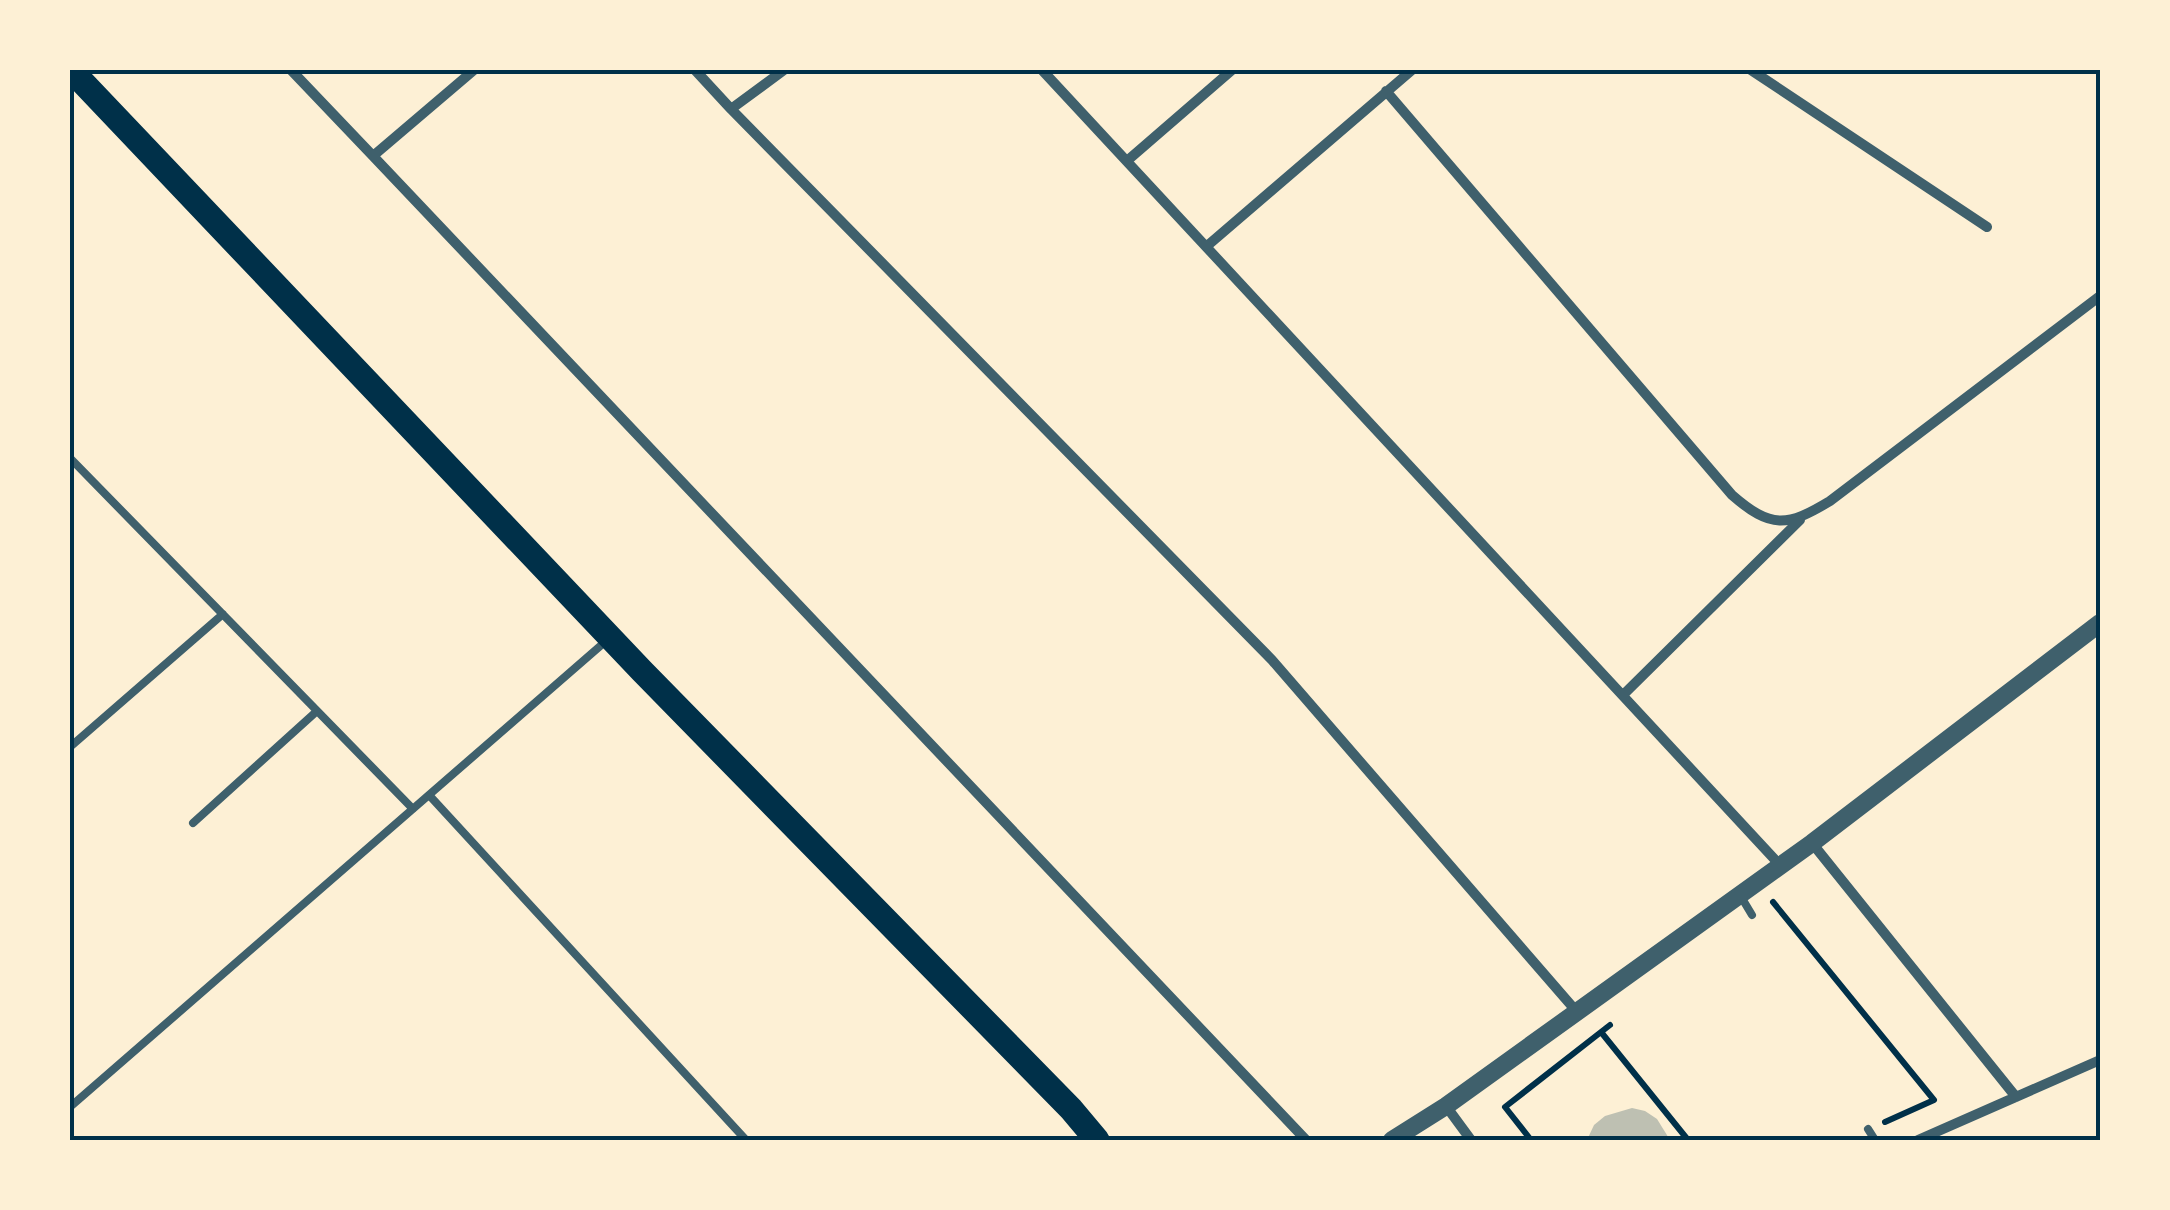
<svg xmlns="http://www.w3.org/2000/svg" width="2170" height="1210" font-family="'Fira Sans Condensed',sans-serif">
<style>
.building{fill:#bec0b2}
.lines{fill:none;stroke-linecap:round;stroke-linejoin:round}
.path{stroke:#003049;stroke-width:6}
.service{stroke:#3f606c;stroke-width:8}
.minor{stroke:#3f606c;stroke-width:10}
.tertiary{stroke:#3f606c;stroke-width:18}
.primary{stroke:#003049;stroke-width:25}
.neatline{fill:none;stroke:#003049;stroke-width:4}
</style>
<rect width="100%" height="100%" fill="#fdf0d5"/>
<path class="building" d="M1632,1108l13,3 12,8 13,21h-83l7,-15 11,-9z"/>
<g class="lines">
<path class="path" d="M1773,902l161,198 -49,22
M1601,1032l87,108
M1531,1140l-26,-33 105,-82"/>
<path class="service" d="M70,458l343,351
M70,747l153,-133
M429,795l317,345
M193,823l124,-112
M1740,895l12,20
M70,1107l536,-466
M1868,1129l7,11"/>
<path class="minor" d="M291,70l82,86 101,-86
M695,70l36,39
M784,70l-53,39 541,551 305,352
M1042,70l738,795
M1751,70l236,157
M1386,91l346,404c39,34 55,32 98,6l270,-205
M373,156l933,984
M1128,160l104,-90
M1207,246l205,-176
M1623,695l177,-175
M1812,843l204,254
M1446,1106l25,34
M1918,1140l182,-80"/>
<path class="tertiary" d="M1392,1140l54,-34 366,-263 288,-220"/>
<path class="primary" d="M71,70l571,601 429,438 26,31"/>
</g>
<rect width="2170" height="1210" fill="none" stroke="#fdf0d5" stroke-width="145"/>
<rect x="72" y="72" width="2026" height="1066" class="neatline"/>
</svg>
